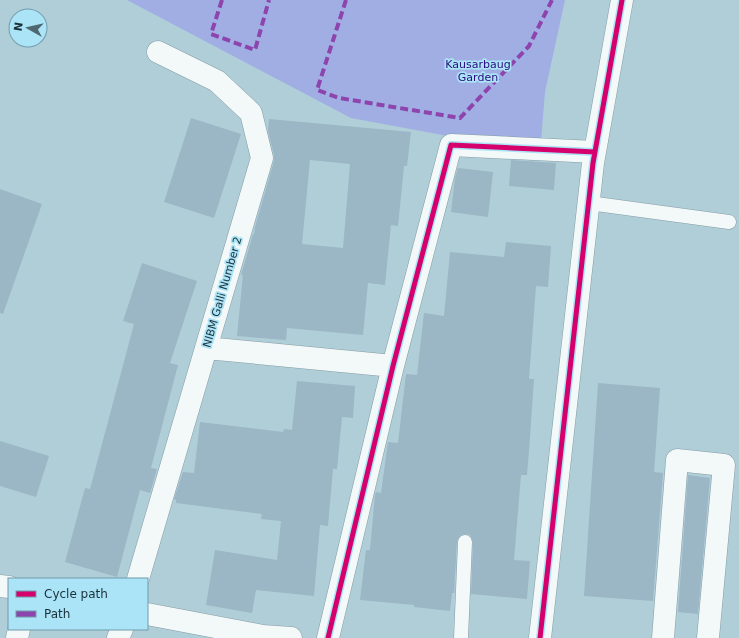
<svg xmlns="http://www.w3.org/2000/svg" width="739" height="638" font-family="'DejaVu Sans',sans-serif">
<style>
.green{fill:#a0aee4}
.building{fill:#9bb6c5;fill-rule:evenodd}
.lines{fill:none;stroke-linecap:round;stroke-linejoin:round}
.service-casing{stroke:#849ca4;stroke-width:15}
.minor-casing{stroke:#849ca4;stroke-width:23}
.service{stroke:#f3f8f9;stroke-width:14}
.minor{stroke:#f3f8f9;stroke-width:22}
.quiet{stroke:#8e44ad;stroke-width:4;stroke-dasharray:8 4;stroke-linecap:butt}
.cycleway-casing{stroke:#abe3f7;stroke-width:8}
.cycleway{stroke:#d6006c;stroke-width:5}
.labels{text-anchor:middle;stroke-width:3.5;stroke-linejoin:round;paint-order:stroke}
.park-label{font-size:11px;fill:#2b0b80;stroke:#abe3f7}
.street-label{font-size:11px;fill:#1a3139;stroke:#abe3f7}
</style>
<rect width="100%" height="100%" fill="#b0ced8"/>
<path class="green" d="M127,0h438l-20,92 -5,61 -189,-35z"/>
<path class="building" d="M191,118l50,16 -27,84 -50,-16z
M269,119l142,13 -4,34h-3l-6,60 -7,-1 -6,60 -17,-2 -5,52 -76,-7 -1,12 -49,-4 6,-61h-2l12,-41 1,1 1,-8 19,-66v-6l-6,-24zM310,160l40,4 -7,84 -41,-4z
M511,160l45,3 -2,27 -45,-4z
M458,168l35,4 -5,45 -37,-5 4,-34z
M0,189l42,15 -39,110 -3,-1z
M506,242l45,4 -3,41 -12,-1 -7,93h5l-4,59 -3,37h-6l-7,85 16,1 -3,38 -56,-5 2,-52 -3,-7 -5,-1 -4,1 -4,6 -3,52h-2l-2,18 -36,-4v-2l-54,-5 6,-50h4l5,-55 1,-3 5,1 7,-51 10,1 8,-69 11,1 7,-62 20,3 6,-64 54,5z
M142,263l55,18 -27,82 8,2 -27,103 6,1 -7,24 -10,-3 -23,87 -52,-15 20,-74 5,1 44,-165 -11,-3z
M297,381l58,5 -2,32 -11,-1 -5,52h-4l-5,57 -8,-1 -6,71 -58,-6 -4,23 -46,-8 9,-55 62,10 4,-39 -20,-2 1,-5 -86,-11v-3l-2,-1 9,-27 11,1 6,-51 83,10 1,-3 8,1z
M598,383l62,5 -6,84 9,1 -10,128 -69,-5z
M0,441l49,15 -13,41 -36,-11z
M688,475l22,3 -12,136 -20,-2z"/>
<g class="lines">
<g class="service-casing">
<path id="service" d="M589,203l140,19
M461,638l4,-96"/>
</g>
<g class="minor-casing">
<path id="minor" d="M206,348l187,18
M138,579l124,-421 -11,-45 -34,-32 -59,-29
M0,586l9,1
M147,614l116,22 28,2
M17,638l2,-9
M118,638l4,-9
M328,638l65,-272 58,-221 144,7
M540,638l53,-475 29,-163
M663,638l14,-178 47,5 -16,173"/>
</g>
<use href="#service" class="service"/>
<use href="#minor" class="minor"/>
<path class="quiet" d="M222,0l-11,34 44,16 14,-50
M346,0l-29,90 22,8 121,20 69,-72 23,-46"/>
<g class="cycleway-casing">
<path id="cycleway" d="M328,638l65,-272 58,-221 144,7
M540,638l53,-475 29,-163"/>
</g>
<use href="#cycleway" class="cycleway"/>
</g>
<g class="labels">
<g class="park-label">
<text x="478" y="68">Kausarbaug<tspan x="478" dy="13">Garden</tspan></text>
</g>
<g class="street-label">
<text transform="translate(222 292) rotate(-74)" y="4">NIBM Galli Number 2</text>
</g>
</g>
<rect x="8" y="578" width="140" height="52" fill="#abe3f7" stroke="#719cab"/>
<rect x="16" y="591" width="20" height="6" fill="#d6006c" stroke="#719cab"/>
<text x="44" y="598" font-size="12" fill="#1a3139">Cycle path</text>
<rect x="16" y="611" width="20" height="6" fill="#8e44ad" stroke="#719cab"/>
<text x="44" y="618" font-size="12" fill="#1a3139">Path</text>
<g transform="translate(28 28) rotate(278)"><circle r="19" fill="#abe3f7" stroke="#719cab"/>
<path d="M0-3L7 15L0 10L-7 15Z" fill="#4e6871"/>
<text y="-6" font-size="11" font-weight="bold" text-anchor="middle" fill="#1a3139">N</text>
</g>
</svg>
